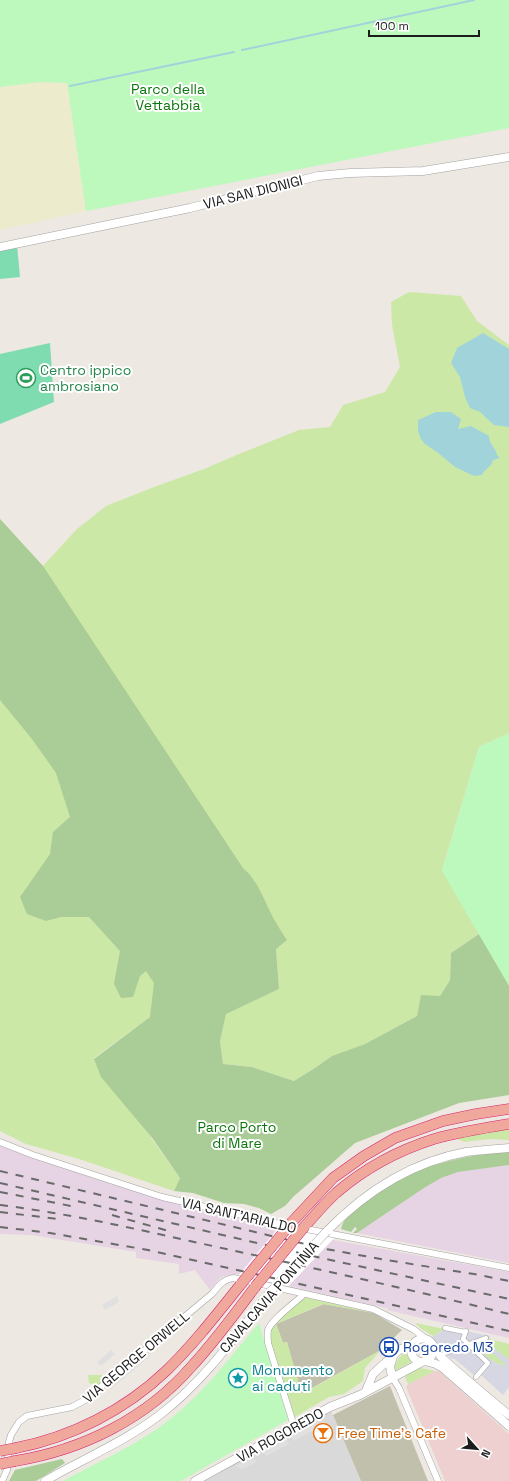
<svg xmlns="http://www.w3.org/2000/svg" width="509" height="1481" font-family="'Space Grotesk',sans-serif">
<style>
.residential{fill:#dad9d9}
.commercial{fill:#eed0d1}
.industrial{fill:#e6d3e4}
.construction{fill:#c1c0ad}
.farmland{fill:#ececcc}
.grass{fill:#cce8a7}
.forest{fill:#aacc96}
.park{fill:#bdf8bd}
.pitch{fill:#7fdcb0}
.parking{fill:#e0e0e0}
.plaza{fill:#d6d7e3;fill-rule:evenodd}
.water{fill:#a1d3db}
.pier{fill:#fff}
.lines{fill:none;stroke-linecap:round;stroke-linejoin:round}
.stream{stroke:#a1d3db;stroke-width:2}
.pedestrian-casing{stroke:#a3a3a3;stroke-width:5.5}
.minor-casing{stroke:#a3a3a3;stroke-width:7}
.tertiary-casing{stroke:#a3a3a3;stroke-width:9}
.trunk-casing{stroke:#d42570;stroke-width:11}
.pedestrian{stroke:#fff;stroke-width:4.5}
.minor{stroke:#fff;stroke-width:6}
.tertiary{stroke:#fff;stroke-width:8}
.trunk{stroke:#f0a89d;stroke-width:10}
.rail{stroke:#6a6a6a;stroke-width:2;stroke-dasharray:8 8;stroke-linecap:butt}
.tertiary-bridge-casing{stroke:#a3a3a3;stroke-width:9;stroke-linecap:butt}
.trunk-bridge-casing{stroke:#d42570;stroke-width:11;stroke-linecap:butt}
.tertiary-bridge{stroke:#fff;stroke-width:8}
.trunk-bridge{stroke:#f0a89d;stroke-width:10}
.labels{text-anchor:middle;stroke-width:4;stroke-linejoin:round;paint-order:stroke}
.park-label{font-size:14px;fill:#0c770c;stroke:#fff}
.street-label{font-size:14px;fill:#1c1c1c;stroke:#fff}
.leisure-label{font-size:14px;fill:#27864d;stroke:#fff;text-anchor:start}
.transit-label{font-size:14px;fill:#164399;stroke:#fff;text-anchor:start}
.culture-label{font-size:14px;fill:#0d838f;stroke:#fff;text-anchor:start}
.food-label{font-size:14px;fill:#c56008;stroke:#fff;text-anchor:start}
</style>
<rect width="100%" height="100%" fill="#ede8e1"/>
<path class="residential" d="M330,1409l31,72h-164z"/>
<path class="commercial" d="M435,1371h4l70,63v47h-64l-39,-94 2,-3z"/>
<path class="industrial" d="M0,1144l96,35 117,34 114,26 182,33v66l-122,-28 1,-2 -7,-1 -143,-33 -14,2 -5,3 -9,11 -15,-20 -16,4v-10l-43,-6v-6l-104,-17 -32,-1z
M509,1165v98l-152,-30 67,-45 17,-10 17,-6z"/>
<path class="construction" d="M324,1304l50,9 28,17 -21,20 -80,44 -14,-52 -4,1 -7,-19z
M390,1386l38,95h-67l-28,-66z"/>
<path class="farmland" d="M40,82l27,1 19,128 -86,19v-143z"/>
<path class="grass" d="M409,292l52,4 16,25 32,24v388l-30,14 -37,123 37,64 -28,19 -1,27 -10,16h-19l-4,20 -52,28 -33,12 -17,12 -21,13 -42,-14 -29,-3 -3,-23 6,-28 53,-24 -3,-40 -126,68 -56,41 86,120 -6,13 -95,-32 -53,-15 -26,-13v-612l43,47 34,-37 29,-23 48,-19 50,-18 35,-15 60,-24 31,-3 13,-22 42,-13 15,-25 -8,-42 -1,-23z
M509,1128v12l-20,-1 -25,3 -8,-4z
M304,1297l70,16 -51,-9 -47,20 7,19 4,-1 15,52 79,-44 -16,18 -2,13 -19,13 -15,3 -36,21 -23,-75v-12l4,-7z
M415,1323l30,6 -12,7 -13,-8z
M486,1338l23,6v16l-17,-13z
M477,1346c12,0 21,12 30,19 -13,1 -22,-10 -32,-18z
M405,1352l6,10 -16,9 -1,-4 5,-9z
M421,1368l14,3 -27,13 -3,-7 6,-5z
M88,1375h14l3,4 -10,7 -6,-3z"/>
<path class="forest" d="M0,519l43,47 200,302c16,13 22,36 32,53 4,7 8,13 12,19l-11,9 3,40 -53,25 -6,27 3,23 29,3 42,14 21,-13 17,-12 33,-12 52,-28 4,-21 19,1 10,-16 1,-27 28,-19 30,-12v173l-50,8 -104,40 -62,54 -8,9 -14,8 -12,-6 -15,-4 -20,-1 -31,-10 -19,-2 6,-13 -27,-39 -52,-62 -7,-18 56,-42 4,-34 -8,-12 -6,5 -7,21 -12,1 -7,-14 6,-33 -31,-34h-28l-15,4 -19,-7 -7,-17 30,-43 3,-22 17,-15 -14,-44 -24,-34 -32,-39z
M509,1152v13l-51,7 -17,6 -17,10 -67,45h-4l4,-4 -2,-2 -4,5 -10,-3c2,-9 8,-13 14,-19 40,-39 100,-55 154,-58z
M62,1459l3,4 -29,18h-27l6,-11z"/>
<path class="park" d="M0,0h509v128l-423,83 -19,-128 -27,-1 -40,5z
M509,733v253l-67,-115 37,-124z
M259,1323l29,97 -107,61h-118c31,-17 65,-32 94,-52 40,-27 71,-69 102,-106z"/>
<path class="pitch" d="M17,245l3,32 -20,2v-30z
M50,343l4,59 -54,22v-70z"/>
<path class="parking" d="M117,1296l2,6 -14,8 -3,-5z
M111,1350l4,4 -14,12 -4,-4z
M149,1352l2,1 -1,3 -39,33 -3,-2z
M320,1419l6,4 -32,18 -4,-5z
M286,1439l3,5 -22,12 -6,-4z
M252,1458l4,2 -1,3 -13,6 -6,-3z"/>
<path class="plaza" d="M446,1327l44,9 -1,3h-3l2,4 21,17v27l-6,8 -23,-21 -4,3 -21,-18h-3l-11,-9 -9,-13 13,-8zM477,1346h4l8,4 17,15h-5l-10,-5 -16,-13z"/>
<path class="water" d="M483,333l26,16v78l-15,-2 -14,-13 -10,-4 -5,-11 -5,-20 -9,-14 6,-15z
M436,412h15l10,7 -3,10 13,-3 18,10c0,8 7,12 8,19l3,3 -7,2c-2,8 -8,8 -11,15l-8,1 -19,-9 -18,-15 -12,-8 -4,-5 -3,-8v-11z"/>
<path class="pier" d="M285,1220l53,14 -57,60 -48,-12z"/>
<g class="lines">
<path class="stream" d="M242,50l232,-50
M70,86l164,-34"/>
<g class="pedestrian-casing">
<path id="pedestrian" d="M445,1328l20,4
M466,1331l-3,8 25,24 -12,14
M445,1353l41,-15"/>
</g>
<g class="minor-casing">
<path id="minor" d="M0,1142l33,13 129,42 118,27 229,44
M392,1377l7,11 39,93
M294,1426l-26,-83c0,-4 -1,-8 0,-13 4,-11 27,-27 36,-36
M2,1481l5,-11 2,-28 2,-7 8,-13 8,-6 45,-9 13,-7 128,-107c6,-8 11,-14 21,-15l139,31 40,20 13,10"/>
</g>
<g class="tertiary-casing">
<path id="tertiary" d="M0,247l190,-39 128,-32 32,-3 73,-2 86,-14
M327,1231c38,-39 85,-69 139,-79 14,-2 29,-3 43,-4
M433,1347c2,14 -15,21 -21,8 -4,-10 7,-20 16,-15 6,3 8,12 13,17 22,20 45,39 68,58
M425,1361l11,3 7,4 66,58
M392,1377l-2,-11 3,-9
M366,1391l7,-17 26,-24 14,-6
M45,1481c38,-22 81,-40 116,-67 44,-34 76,-80 110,-123
M195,1481l135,-74 30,-12 64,-34"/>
</g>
<g class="trunk-casing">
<path id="trunk" d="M292,1222l41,-44 31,-22 31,-18 48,-17 33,-7 33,-5
M305,1226c10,-11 20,-23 31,-33 28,-24 63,-43 98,-54 25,-7 50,-11 75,-15
M16,1448c56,-11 109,-38 150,-77 27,-26 51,-57 75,-87
M15,1461c68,-11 132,-43 177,-95 23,-25 43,-52 63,-79"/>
</g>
<use href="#pedestrian" class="pedestrian"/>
<use href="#minor" class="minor"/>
<use href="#tertiary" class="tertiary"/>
<use href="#trunk" class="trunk"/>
<path class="rail" d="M0,1171l326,78 60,11 88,14 35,7
M0,1183l317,74 192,42
M0,1192l71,14
M0,1205c73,9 145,26 217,42 97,21 195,43 292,67
M0,1212l58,7
M112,1215l60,17
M0,1227l50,6 98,17 361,81"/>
<g class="tertiary-bridge-casing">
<path id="tertiary-bridge" d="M271,1291l56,-60"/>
</g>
<g class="trunk-bridge-casing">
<path id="trunk-bridge" d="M241,1284l51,-62
M255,1287l50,-61
M0,1451l16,-3
M0,1464l15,-3"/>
</g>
<use href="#tertiary-bridge" class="tertiary-bridge"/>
<use href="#trunk-bridge" class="trunk-bridge"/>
</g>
<defs>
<g id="stadium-ring" transform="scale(1)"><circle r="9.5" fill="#fff" stroke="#2e9e5b" stroke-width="1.5"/><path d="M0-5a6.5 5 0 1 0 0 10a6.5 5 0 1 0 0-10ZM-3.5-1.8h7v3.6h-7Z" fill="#2e9e5b"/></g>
<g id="bus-ring" transform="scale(1)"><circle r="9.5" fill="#fff" stroke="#1a4fb4" stroke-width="1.5"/><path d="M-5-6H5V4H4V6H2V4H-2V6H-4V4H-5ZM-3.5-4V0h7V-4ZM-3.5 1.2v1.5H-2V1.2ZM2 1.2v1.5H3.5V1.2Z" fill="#1a4fb4"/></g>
<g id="sight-ring" transform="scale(1)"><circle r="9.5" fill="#fff" stroke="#0f9aa8" stroke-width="1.5"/><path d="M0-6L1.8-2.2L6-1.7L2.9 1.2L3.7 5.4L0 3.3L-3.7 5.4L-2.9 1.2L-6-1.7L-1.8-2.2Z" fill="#0f9aa8"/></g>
<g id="bar-ring" transform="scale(1)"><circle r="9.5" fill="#fff" stroke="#e8710a" stroke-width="1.5"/><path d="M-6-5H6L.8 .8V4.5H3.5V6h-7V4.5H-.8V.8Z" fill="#e8710a"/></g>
</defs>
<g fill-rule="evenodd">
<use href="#stadium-ring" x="26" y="378"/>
<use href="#bus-ring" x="389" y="1347"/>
<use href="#sight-ring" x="238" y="1378"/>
<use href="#bar-ring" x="323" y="1433"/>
</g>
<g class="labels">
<g class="park-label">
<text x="168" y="94">Parco della<tspan x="168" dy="16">Vettabbia</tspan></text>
<text x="237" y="1132">Parco Porto<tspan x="237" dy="16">di Mare</tspan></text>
</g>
<g class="street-label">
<text transform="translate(253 192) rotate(-14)" y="5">VIA SAN DIONIGI</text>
<text transform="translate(239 1215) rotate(13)" y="5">VIA SANT'ARIALDO</text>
<text transform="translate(269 1297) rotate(-49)" y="5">CAVALCAVIA PONTINIA</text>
<text transform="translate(136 1357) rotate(-40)" y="5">VIA GEORGE ORWELL</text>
<text transform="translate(280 1435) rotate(-29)" y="5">VIA ROGOREDO</text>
</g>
<g class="leisure-label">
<text x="40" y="375">Centro ippico<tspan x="40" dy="16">ambrosiano</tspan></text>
</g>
<g class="transit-label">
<text x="403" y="1352">Rogoredo M3</text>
</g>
<g class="culture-label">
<text x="252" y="1375">Monumento<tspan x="252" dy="16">ai caduti</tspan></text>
</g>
<g class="food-label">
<text x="337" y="1438">Free Time's Cafe</text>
</g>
</g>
<g transform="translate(477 1449) rotate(117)" stroke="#ffffff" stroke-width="3" paint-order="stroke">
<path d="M0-3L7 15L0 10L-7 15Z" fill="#1c1c1c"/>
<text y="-6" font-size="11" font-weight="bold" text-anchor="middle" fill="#1c1c1c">N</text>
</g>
<path d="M369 30v6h110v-6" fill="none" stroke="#1c1c1c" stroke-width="2"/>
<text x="375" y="30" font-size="12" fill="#1c1c1c" stroke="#ffffff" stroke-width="3" paint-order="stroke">100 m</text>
</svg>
